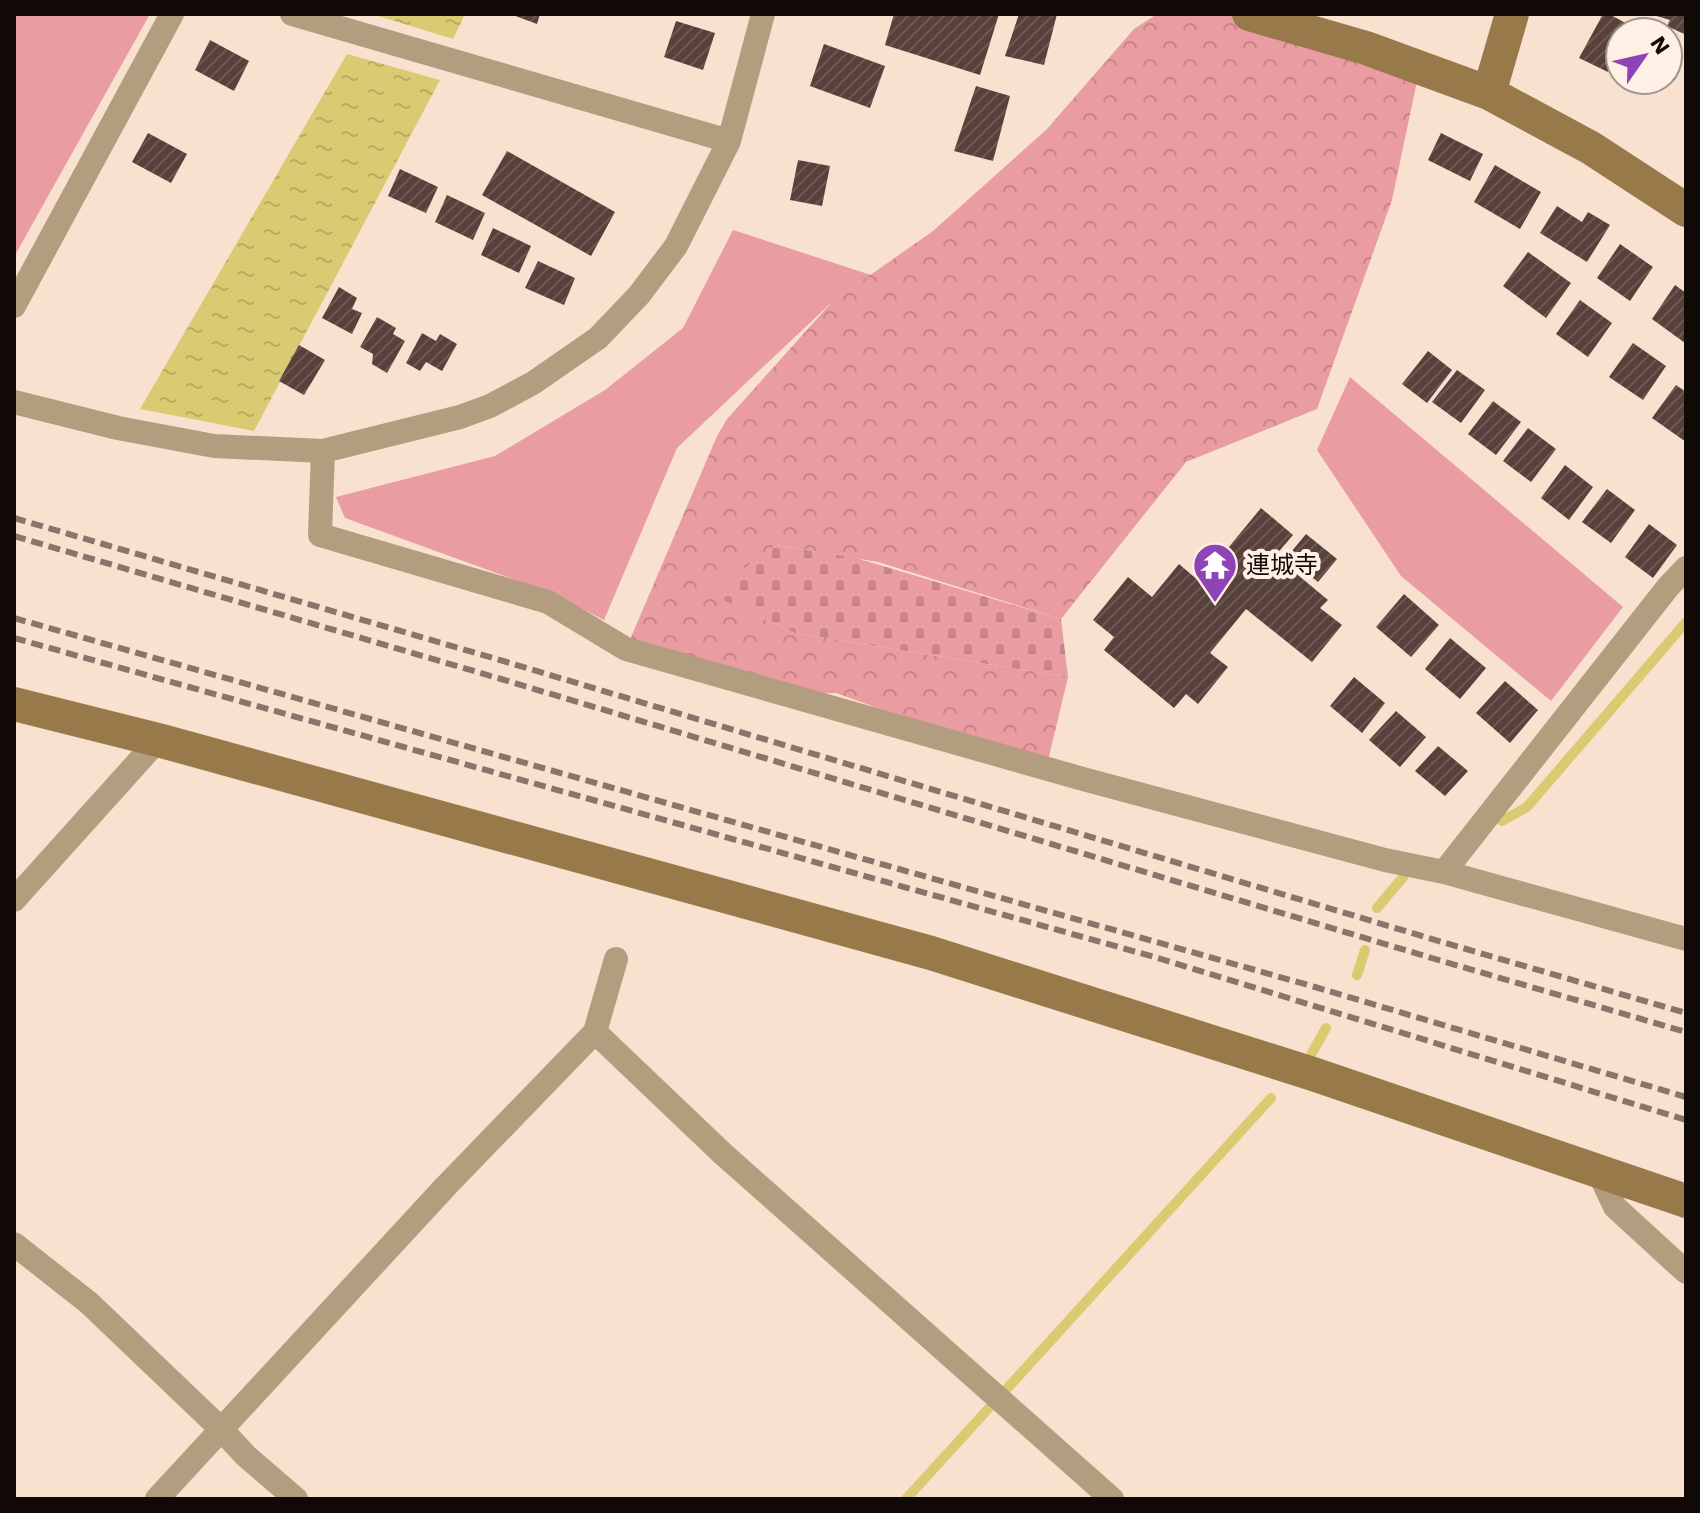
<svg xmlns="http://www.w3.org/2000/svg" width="1700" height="1513" font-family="'Work Sans','Noto Sans JP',sans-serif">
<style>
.grass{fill:#e99ca1}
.forest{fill:url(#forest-crowns)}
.cemetery{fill:url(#cemetery-stones)}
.water{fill:url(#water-ripples)}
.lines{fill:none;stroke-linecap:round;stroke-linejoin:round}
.stream{stroke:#daca72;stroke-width:10}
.building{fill:url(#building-hatch)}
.street{stroke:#b29e7e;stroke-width:24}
.secondary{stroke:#987a4a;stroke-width:34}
.rail{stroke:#86766c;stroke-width:6;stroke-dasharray:12 6;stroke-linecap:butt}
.labels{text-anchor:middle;stroke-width:8;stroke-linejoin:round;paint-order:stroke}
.poi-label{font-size:24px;fill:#110905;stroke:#fff0e6;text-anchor:start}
</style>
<defs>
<pattern id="forest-crowns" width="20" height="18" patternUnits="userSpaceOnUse" patternTransform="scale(2)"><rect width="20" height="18" fill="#e99ca1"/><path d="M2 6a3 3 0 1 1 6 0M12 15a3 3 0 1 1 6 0" fill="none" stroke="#c78589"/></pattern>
<pattern id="cemetery-stones" width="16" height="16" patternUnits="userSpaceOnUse" patternTransform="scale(2)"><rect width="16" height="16" fill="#e99ca1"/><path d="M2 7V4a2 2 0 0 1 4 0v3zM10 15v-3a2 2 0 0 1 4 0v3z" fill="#c78589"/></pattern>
<pattern id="water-ripples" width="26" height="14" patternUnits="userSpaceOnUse" patternTransform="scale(2)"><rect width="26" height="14" fill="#daca72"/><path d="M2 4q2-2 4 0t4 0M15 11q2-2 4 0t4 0" fill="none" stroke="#baac61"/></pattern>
<pattern id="building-hatch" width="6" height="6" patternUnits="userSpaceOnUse" patternTransform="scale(2)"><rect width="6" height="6" fill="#58413a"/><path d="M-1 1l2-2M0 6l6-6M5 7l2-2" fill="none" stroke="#6b5852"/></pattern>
</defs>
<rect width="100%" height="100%" fill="#f9e1d0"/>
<path class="grass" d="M14,14h136l-136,243z
M733,230l138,45 -39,27 -155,146 -73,172 -50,-26 -209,-76 -9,-21 159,-41 110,-66 78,-62z
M1350,377l273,230 -72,94 -150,-125 -84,-126z"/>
<path class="forest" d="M1157,14h92l171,53 -28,133 -75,209 -131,53 -125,157 -183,-57 -102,-17 -65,49 84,39 273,44 -22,92 -210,-76 -47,1 -163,-45 91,-213 10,-17 105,-117 101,-71 114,-102 87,-100z"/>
<path class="cemetery" d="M775,545l81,13 205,61 7,58 -273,-44 -85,-39z"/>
<path class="water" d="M372,14h93l-12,25z
M347,54l93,26 -186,351 -114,-22z"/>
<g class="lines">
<path class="stream" d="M1502,821l25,-14 159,-185
M1377,908l27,-32
M1357,975l8,-25
M1312,1053l14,-25
M1003,1393l268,-295
M906,1499l83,-91"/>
</g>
<path class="building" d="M510,14h30l-3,10z
M894,14h105l-19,61 -95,-30z
M1019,14h38l-13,51 -39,-9z
M1603,14h6l24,13 -3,5h-10v19l-12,21 -29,-14z
M1650,14h36v17l-2,3 -17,-8 3,-6z
M676,21l39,12 -12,37 -39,-13z
M210,40l39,21 -15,30 -39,-21z
M824,44l61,22 -15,42 -60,-22z
M1638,80h22l-4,9z
M976,86l34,10 -17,65 -39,-10z
M148,133l39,21 -16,29 -39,-21z
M1441,133l42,21 -13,27 -42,-21z
M507,151l108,61 -24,44 -109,-61z
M798,160l32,6 -8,40 -32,-6z
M1495,165l46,27 -21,37 -46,-27z
M400,169l38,18 -12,26 -38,-17z
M447,195l38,18 -12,27 -38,-18z
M1557,206l25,16 6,-10 22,13 -23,37 -47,-29z
M493,228l38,18 -12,27 -38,-18z
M1620,244l33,23 -23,34 -33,-23z
M1528,252l43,31 -25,35 -43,-32z
M538,261l37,17 -11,27 -39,-17z
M1675,285l11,8 -1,50 -33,-24z
M339,287l18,11 -5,11 10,4 -10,21 -30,-16z
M1580,300l32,23 -24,34 -32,-23z
M377,317l19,11 -3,6 12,7 -18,32 -15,-9 1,-10 -13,-7z
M422,333l14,8 4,-7 17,10 -15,27 -16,-9 -6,9 -14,-8z
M1633,343l33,23 -23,34 -34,-23z
M299,345l26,15 -21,35 -25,-14z
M1428,351l24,19 -25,33 -25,-19z
M1457,370l28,20 -24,33 -29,-21z
M1676,385l10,7v50l-34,-24z
M1493,401l28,21 -25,33 -28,-21z
M1528,428l28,21 -25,33 -28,-21z
M1565,465l28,22 -24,33 -28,-22z
M1607,489l28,21 -24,33 -29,-21z
M1261,508l32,27 -18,21 53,44 -8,8 22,17 -30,37 -66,-53 -36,44 18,14 -30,37 -12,-10 -12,14 -70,-58 10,-13 -21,-17 35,-43 24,20 27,-33 21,18z
M1649,524l28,21 -24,33 -28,-21z
M1306,534l31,25 -19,23 -31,-25z
M1404,594l35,31 -28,32 -35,-30z
M1450,638l36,30 -26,31 -35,-30z
M1354,677l31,26 -23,30 -32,-27z
M1505,681l33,29 -28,33 -34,-30z
M1396,711l30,26 -26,30 -31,-27z
M1438,746l30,25 -23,25 -30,-25z"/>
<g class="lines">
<path class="street" d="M292,14l437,127
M14,306l158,-292
M14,402l104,26 96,18 109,5 137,-34 30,-11 43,-23 65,-45 41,-43 37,-49 53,-105 34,-127
M323,451l-3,84 228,67 78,47 457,130 302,81 59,12 242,67
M1444,872l224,-285 18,-19
M14,900l144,-160
M595,1032l127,121 390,346
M1598,1171l17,36 71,65
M14,1244l75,59 132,126 25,27 50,43
M157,1499l289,-313 149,-154 21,-73"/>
<path class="secondary" d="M1249,14l117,34 123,45 102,55 95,62
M1489,93l23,-79
M14,704l144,36 773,213 382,121 373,127"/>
<path class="rail" d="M14,518l496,145 932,279 244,71
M14,536l487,143 934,280 251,73
M14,618l1301,369 371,110
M14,638l1144,320 528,162"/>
</g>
<defs>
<g id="temple-pin" transform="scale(2.3)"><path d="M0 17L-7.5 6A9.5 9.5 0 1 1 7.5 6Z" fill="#8e44b6" stroke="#fff0e6"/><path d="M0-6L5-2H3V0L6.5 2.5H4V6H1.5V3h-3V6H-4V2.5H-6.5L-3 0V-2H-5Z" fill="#fff"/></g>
</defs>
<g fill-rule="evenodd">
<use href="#temple-pin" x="1215" y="565"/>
</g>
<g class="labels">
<g class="poi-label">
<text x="1246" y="573">連城寺</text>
</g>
</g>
<rect width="1700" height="1513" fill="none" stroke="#110905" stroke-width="32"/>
<g transform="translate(1644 56) rotate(56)"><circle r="38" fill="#fff0e6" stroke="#a0948c" stroke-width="2"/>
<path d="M0-6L14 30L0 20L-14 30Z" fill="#8e44b6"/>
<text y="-12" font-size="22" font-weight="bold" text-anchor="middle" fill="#110905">N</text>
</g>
</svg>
